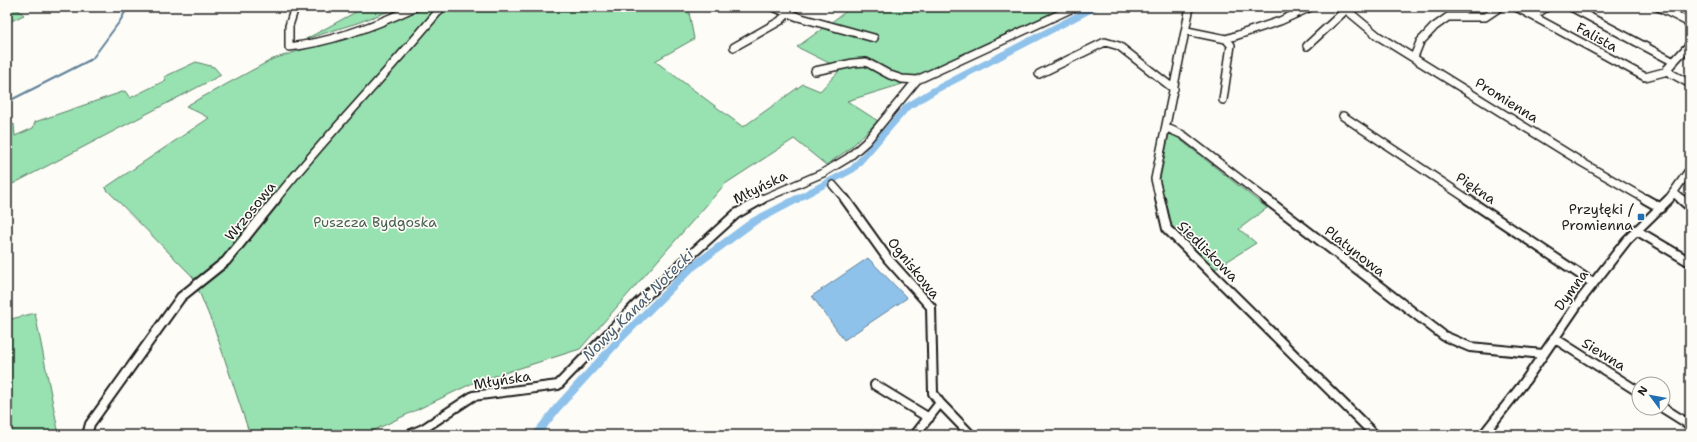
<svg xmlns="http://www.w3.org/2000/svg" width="1697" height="442" font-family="'Shantell Sans',sans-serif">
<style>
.green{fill:#98e1b0;stroke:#5a7e66}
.water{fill:#8ec2eb;stroke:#608098}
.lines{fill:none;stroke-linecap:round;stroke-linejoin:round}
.stream{stroke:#608098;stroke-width:2}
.canal-far1{stroke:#8ec2eb;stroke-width:7}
.canal{stroke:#8ec2eb;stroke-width:8}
.street-far1-casing{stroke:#1c1c1c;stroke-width:10}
.street-casing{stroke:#1c1c1c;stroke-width:12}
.street-far1{stroke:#fdfcf7;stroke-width:7}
.street{stroke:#fdfcf7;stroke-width:8}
.poi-dot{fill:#1f6fb2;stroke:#fdfcf7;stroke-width:1.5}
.labels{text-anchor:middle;stroke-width:3.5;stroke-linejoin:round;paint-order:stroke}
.street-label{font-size:14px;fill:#1c1c1c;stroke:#fdfcf7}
.poi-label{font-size:14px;fill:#1c1c1c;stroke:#fdfcf7;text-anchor:end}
.park-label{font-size:14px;fill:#476150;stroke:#fdfcf7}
.water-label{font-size:15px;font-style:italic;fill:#4a5e6f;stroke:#fdfcf7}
</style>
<rect width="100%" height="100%" fill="#fdfcf7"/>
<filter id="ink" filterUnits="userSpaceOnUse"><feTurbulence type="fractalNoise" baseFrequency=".025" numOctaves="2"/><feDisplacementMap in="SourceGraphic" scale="8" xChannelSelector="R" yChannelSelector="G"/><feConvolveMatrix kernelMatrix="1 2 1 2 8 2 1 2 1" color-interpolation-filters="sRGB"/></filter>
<g filter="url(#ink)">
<path class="green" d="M7,7h8l9,8 -17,8z
M365,7h35l-43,16 -51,16z
M421,7h267l6,32 -39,22 88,66 60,-43 17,7 21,-22 -44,-22 55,-40h214l-131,67 -88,27 31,20 -30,29 -22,15 -32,-26 -69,45 -145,165 -107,34 -109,52h-114l-35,-105 -22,-53 -88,-89 104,-70 -23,-12 87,-47 92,-29z
M196,62l18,5 7,8 -214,112v-60l7,-3 1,12 18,-8 2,-6 90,-31 5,7 36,-18 -2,-3z
M1169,134h4l94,74 -28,21 17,14 -41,26 -43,-41 -12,-48z
M35,313l24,122h-52v-115z"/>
<path class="water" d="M868,258l39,40 -63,42 -32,-44z"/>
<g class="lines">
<path class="stream" d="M7,102l85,-43 28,-38 8,-14"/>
<path class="canal-far1" d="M795,200l58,-31 54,-62 28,-17 160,-83"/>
<path class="canal" d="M536,435l21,-27 62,-68 72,-72 62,-46 44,-23"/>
<g class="street-far1-casing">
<path id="street-far1" d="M295,7l-6,19v21c44,-5 86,-21 126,-40
M773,7l25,10 76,21
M1343,7l35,29 205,127 64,37
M1516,7l129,70 23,-6
M1571,7l103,55
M1658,7l32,16
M1533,16l14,-9
M1187,31l39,8 5,6 -8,55
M1226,39l54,-18 31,-14
M1690,44l-23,25 5,5 18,10
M1307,46l42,-39
M734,47l46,-26 14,-14
M1414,57l6,-15 14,-15 14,-10h37l15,-10
M815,71l38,-8 13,-1 24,13 12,4 15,1
M1039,74l66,-32 14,4 55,43
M1343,116l126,84
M1167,128l16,7 84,65
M833,185l13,15
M1674,193l8,7
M275,200c53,-67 113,-127 167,-193
M760,200l63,-27 25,-15 18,-16 51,-62 158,-73
M1160,200l-5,-21 35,-172
M1668,200l22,-31"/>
</g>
<g class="street-casing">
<path id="street" d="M845,199l43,60 43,48 2,86 7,10
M1160,199l7,30 208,206
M1266,199l178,137 26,11 73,7
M1467,199l126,84
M1645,199l16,9
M1681,199l9,8
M1636,230l54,32
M1554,338l85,54
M875,385l54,33
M1663,408l27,17
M87,435l3,-11 91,-127 45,-36 50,-62
M409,435l14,-6 50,-33 85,-11 80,-82 98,-89 26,-15
M915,435l25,-32 31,32
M1483,435l40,-51 59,-86 45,-58 42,-41"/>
</g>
<use href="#street-far1" class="street-far1"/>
<use href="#street" class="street"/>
</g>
</g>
<rect class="poi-dot" x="1637" y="213" width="8" height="8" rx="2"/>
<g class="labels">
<g class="street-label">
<text transform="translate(1597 37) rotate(29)" y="5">Falista</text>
<text transform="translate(1507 100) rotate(32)" y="5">Promienna</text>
<text transform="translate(760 187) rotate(-26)" y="5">Młyńska</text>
<text transform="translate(1476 188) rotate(34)" y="5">Piękna</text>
<text transform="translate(250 211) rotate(-51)" y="5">Wrzosowa</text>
<text transform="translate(1208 251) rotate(45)" y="5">Siedliskowa</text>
<text transform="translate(1355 251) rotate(38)" y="5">Platynowa</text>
<text transform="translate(914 268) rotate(51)" y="5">Ogniskowa</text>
<text transform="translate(1571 290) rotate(-54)" y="5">Dymna</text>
<text transform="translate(1604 354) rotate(32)" y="5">Siewna</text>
<text transform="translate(502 380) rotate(-9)" y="5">Młyńska</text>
</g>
<g class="poi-label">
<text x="1633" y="214">Przyłęki /<tspan x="1633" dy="16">Promienna</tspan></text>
</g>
<g class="park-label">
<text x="375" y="227">Puszcza Bydgoska</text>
</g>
<g class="water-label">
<text transform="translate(638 305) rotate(-45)" y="5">Nowy Kanał Notecki</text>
</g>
</g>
<rect width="1697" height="442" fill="none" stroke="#fdfcf7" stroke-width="24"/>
<rect x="12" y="12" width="1673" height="418" fill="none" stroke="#1c1c1c" stroke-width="1.5" filter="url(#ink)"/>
<g transform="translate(1651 396) rotate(302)"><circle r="19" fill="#fdfcf7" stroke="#a3a29f"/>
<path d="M0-3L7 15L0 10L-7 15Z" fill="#1f6fb2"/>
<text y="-6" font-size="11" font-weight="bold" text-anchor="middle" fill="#1c1c1c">N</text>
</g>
</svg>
